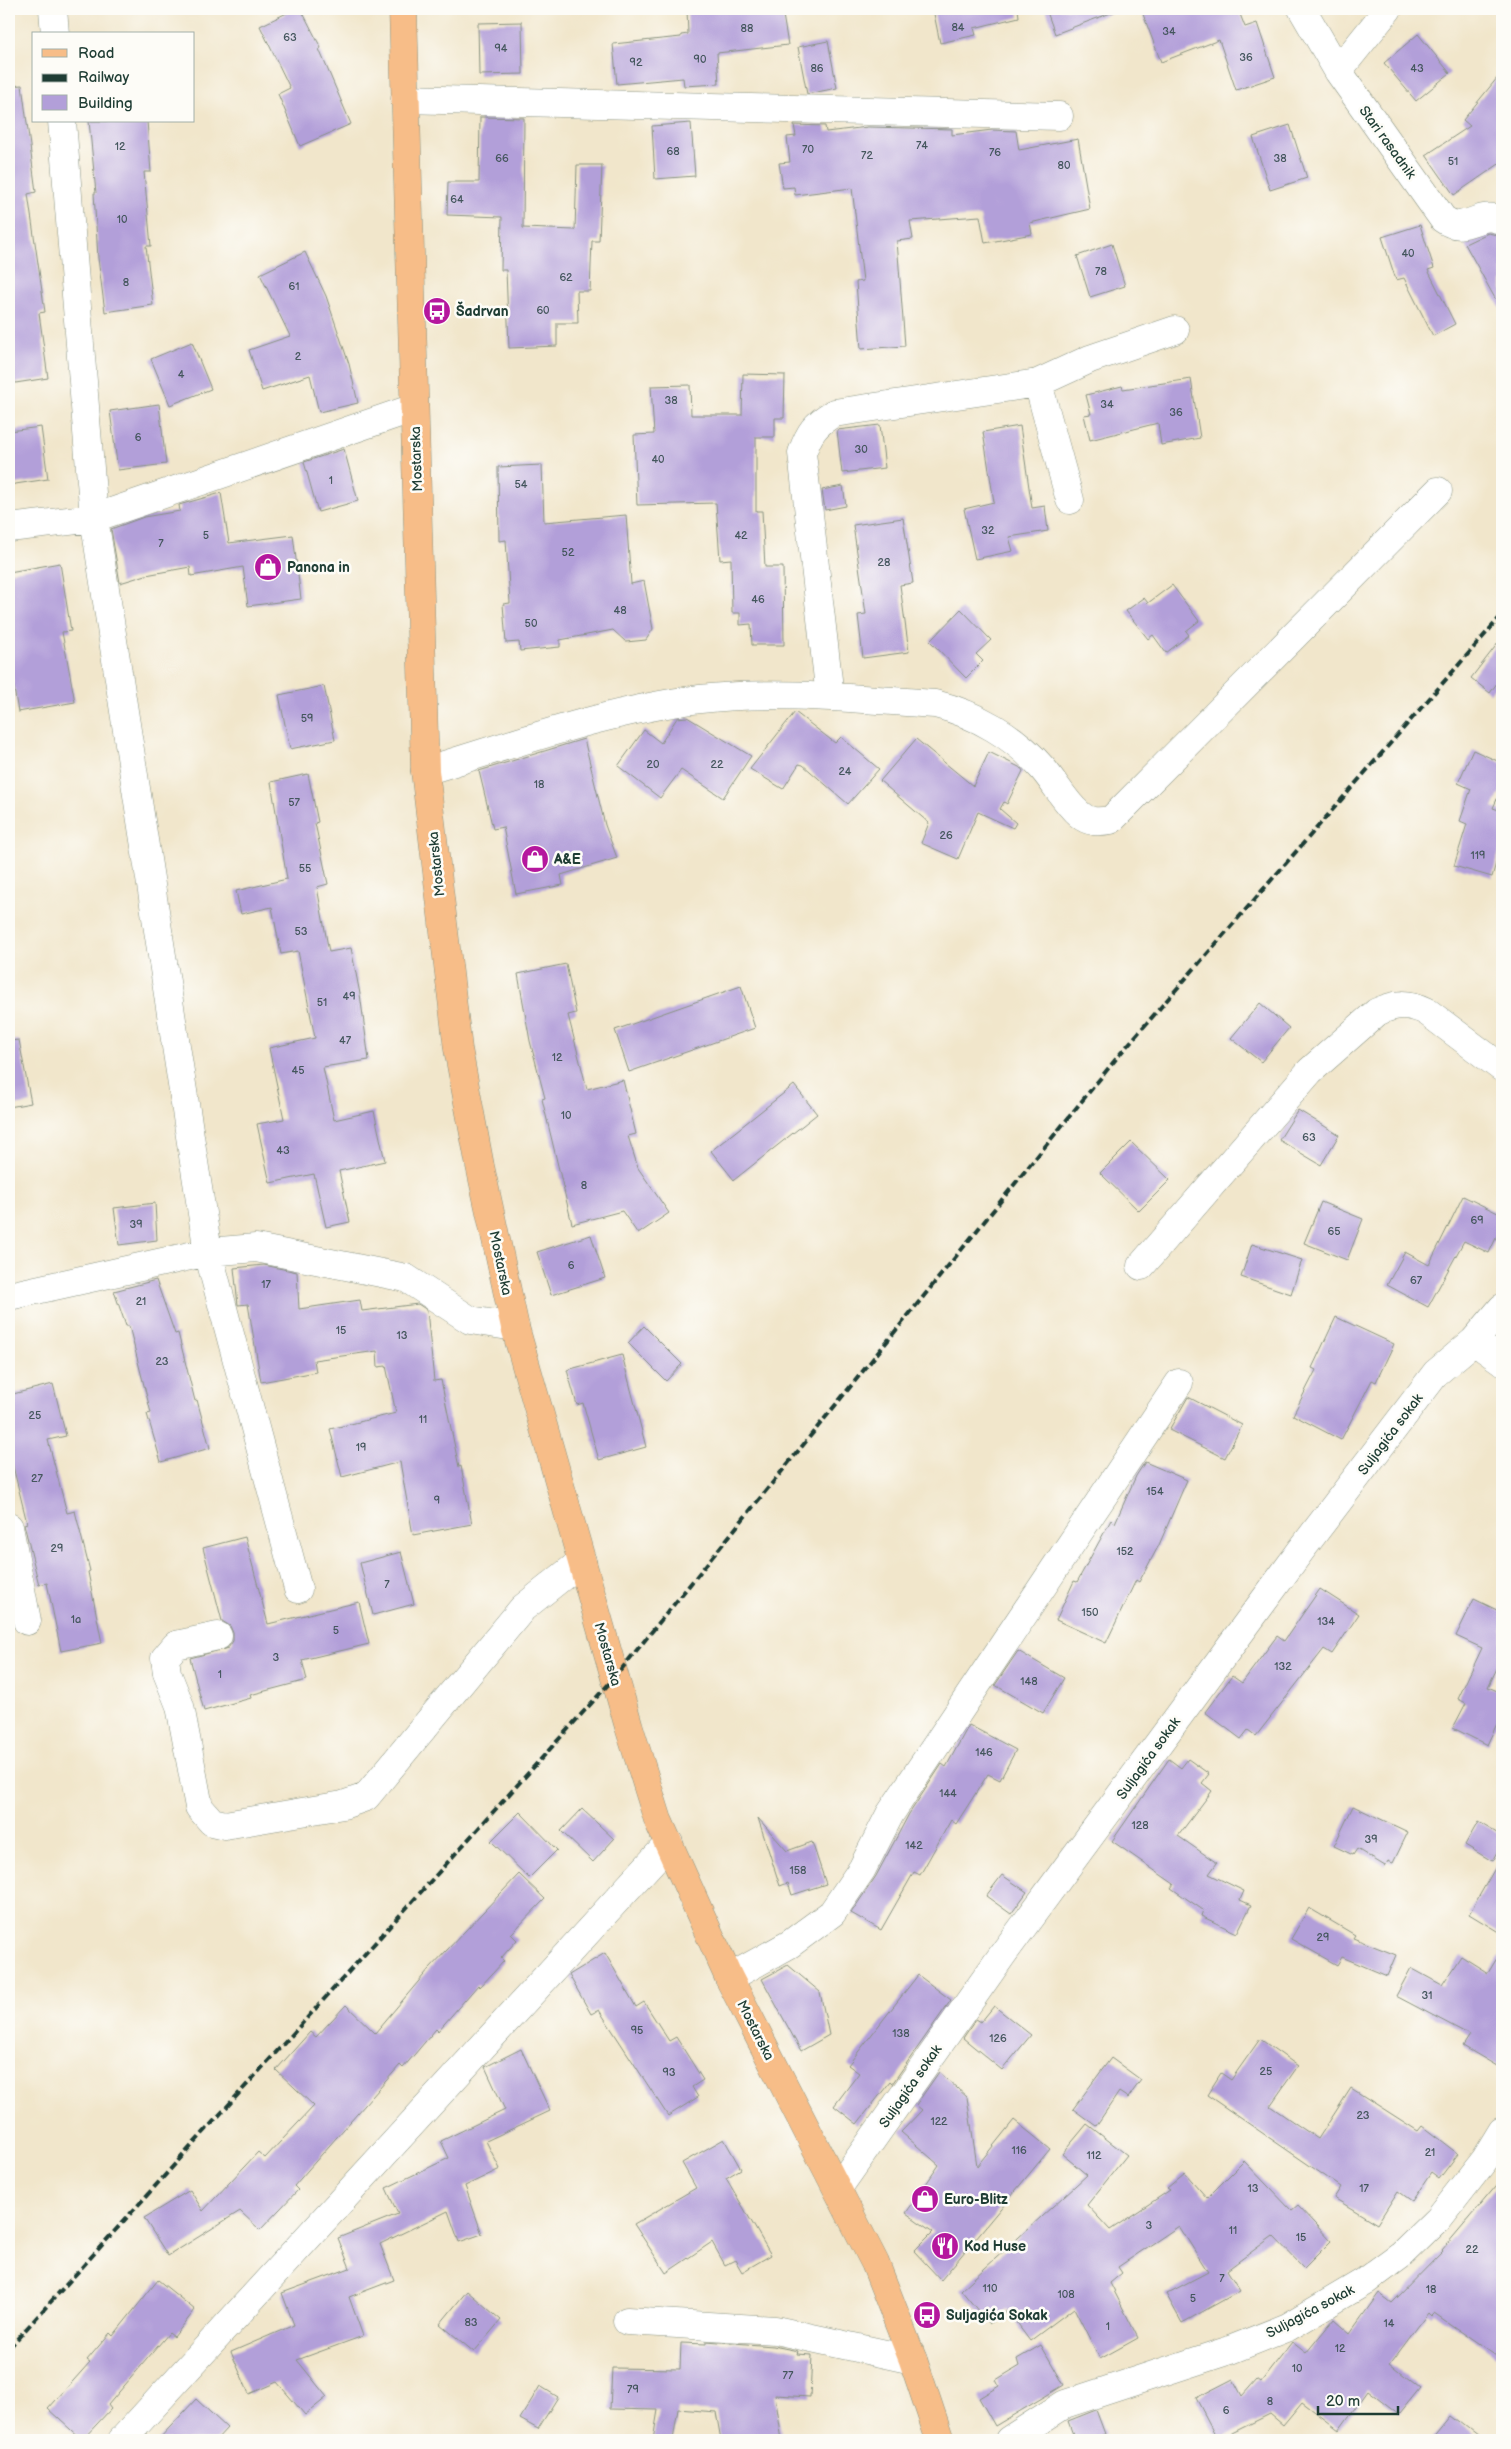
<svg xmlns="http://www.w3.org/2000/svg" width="1511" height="2449" font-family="'Balsamiq Sans',sans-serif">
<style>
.building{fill:#b29fd9}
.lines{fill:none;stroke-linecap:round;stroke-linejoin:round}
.minor-casing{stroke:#889280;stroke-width:29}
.major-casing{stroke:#889280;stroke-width:29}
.minor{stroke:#fff;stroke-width:28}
.major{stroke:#f7bd88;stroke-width:28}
.rail{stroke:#1f3d34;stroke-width:4;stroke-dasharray:8 4;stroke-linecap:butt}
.labels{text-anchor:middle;stroke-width:5;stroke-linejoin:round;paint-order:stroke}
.number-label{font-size:11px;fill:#44565d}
.street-label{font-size:14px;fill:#1f3d34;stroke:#fdfcf7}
.poi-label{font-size:14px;font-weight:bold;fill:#1f3d34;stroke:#fdfcf7;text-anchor:start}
</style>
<rect width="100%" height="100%" fill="#fdfcf7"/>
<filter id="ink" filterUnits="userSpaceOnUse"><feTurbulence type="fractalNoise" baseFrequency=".02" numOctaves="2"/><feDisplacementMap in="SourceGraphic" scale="10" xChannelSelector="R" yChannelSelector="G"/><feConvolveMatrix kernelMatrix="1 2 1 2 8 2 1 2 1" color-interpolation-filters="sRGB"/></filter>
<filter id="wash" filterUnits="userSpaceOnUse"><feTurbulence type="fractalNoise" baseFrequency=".0096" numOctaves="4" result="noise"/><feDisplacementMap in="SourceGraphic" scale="20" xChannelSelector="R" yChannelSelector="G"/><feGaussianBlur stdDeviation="1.12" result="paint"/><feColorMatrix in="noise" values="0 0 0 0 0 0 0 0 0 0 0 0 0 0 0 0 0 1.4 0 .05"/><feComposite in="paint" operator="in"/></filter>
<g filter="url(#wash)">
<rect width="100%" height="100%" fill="#f1e6cb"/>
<g id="blocks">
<path class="building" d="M295,9h6l20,39 -2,1 32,75 -51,22 -22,-52 12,-6 -30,-62z
M687,9h95l6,36 -71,8 2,31 -35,2 -1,-8 -66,6 -4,-40 68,-7v-2l7,-1z
M933,9h85l1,8 -45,11 2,7 -36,8z
M1046,9h70v2l-61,23z
M1141,9h97l7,18 12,-4 18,54 -39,13 -17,-50 -58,22z
M522,22l1,52 -44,1 -1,-52z
M1418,34l32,39 -34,28 -32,-38z
M828,41l9,47 -30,6 -9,-47z
M1502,72v90l-48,33 -28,-40 44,-29 -7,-6z
M22,85l14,107 -8,2 17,118 -6,1 9,65 -39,6v-298z
M480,117l44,1 -1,110 52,2 2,-65h25l-3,76h-7l-2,50h-13l1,32h-21v23l-48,2 -3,-78h-5l1,-53 -55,-2 1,-33h31z
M89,121h58l4,51h-7l7,74h-5l7,59 -48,7 -7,-54 -4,-65h2z
M691,123l4,53 -40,3 -3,-53z
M794,125l31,1 1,6 42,-5 84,2v6l40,-5 24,1 3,19 59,-11 12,70 -60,14 2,11 -47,9 -5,-27 -70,5 3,18 -16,2 8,105 -44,3 -5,-67 7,-1 -11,-93 -57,7 -1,-8 -11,1 -4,-25 11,-1 -3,-25 9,-1z
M1290,125l17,53 -37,12 -17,-53z
M1420,225l14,43 -6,2 27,54 -22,12 -29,-58 -8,2 -14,-43z
M1488,233l14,3v75l-37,-67z
M1112,244l13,42 -35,11 -13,-41z
M305,252l21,44 23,68 9,39 -39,9 -9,-37 -48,16 -13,-41 41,-14 -30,-62z
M192,342l19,47 -41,16 -19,-46z
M743,374l42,1 -1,43h-9v19h-19v74h6l3,56h18l1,78h-32l-1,-21 -11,1v-12h-8l-1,-54 -11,1 -4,-57 -79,2 -3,-70 20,-1 -3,-48 39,-1 1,30h51z
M1191,379l9,59 -39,7 -3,-22 -68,17 -6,-25 7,-1 -5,-19 36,-9 1,3z
M159,404l7,60 -48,6 -8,-59z
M880,425l5,43 -43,5 -5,-43z
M1020,426l12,82 13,-2 3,25 -39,6 4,14 -38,8 -11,-50 30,-7 -11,-70z
M41,427l7,52 -39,6v-54z
M344,449l14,52 -40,11 -14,-50z
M542,465l2,57 82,-7 5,69 13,-3 9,48 -7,11 -20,2 -13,-12 -53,10v7l-40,4 -1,-9 -13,1 -3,-39 7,-1 -4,-63 -7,1 -1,-74z
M843,486l3,20 -21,4 -3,-20z
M221,493l8,50 64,-8 8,64 -53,7 -5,-39 -52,9 -1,-9 -44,8 -26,8 -9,-54 33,-12 36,-6 -1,-6z
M903,518l10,65 -13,2 9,67 -46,6 -5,-43 8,-1 -13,-89z
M60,563l11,68 -9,1 13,70 -57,10 -9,-54v-86z
M1172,585l27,36 -13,10 3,4 -23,18 -13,-18 -5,4 -22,-28 18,-13 4,5z
M961,609l30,31 -15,14 7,7 -17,17 -36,-37z
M1502,638v38l-12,17 -19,-15z
M324,686l11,54 -45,9 -11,-54z
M795,712l40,31 6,-6 38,32 -31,35 -45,-39 -4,-1 -16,25 -33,-20z
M687,717l64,39 -28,42 -42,-28 -21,28 -42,-32 26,-36 17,13 16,-25z
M584,739l21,86 12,33 -56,17 2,10 -47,9 -13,-67 -10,2 -14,-58z
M916,739l57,47 16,-34 32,16 2,3 -16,33 -3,-2 -4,7 16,14 -3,5 -35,-16 -20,47 -37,-16 8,-20 -49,-42z
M1473,750l29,13v25l-9,20 9,3v31l-10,35 -38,-11 13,-42 -7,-3 11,-32 -13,-6z
M308,774l10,48 -3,1 13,61 -11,3 12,65 22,-4 9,46 9,66 -46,7 11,53 40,-9 11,50 -46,10 11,51 -24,5 -12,-53 -44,9 -13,-59 27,-5 -15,-71 46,-10 -17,-87 -17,3 -9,-47 -31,7 -5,-23 51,-12 -16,-97z
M566,964l10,49 -8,2 19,74 36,-9 13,54 -8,2 10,32 31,45 -31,21 -16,-23 -50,13 -30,-125 3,-1 -15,-57 -12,-67z
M741,986l14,42 -126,44 -14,-42z
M1260,1003l29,25 -28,34 -30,-24z
M19,1040l12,63 -22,4v-66z
M794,1085l23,29 -83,66 -23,-29z
M1298,1110l41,25 -18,30 -42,-25z
M1131,1142l39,38 -31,31 -39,-38z
M1463,1196l39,19v10l-13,28 -25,-12 -36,66 -41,-22 18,-33 24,13z
M1321,1202l42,17 -16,41 -43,-17z
M155,1203l2,37 -38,5 -5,-37z
M591,1235l14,43 -54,17 -14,-43z
M1252,1244l50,16 -11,34 -50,-17z
M264,1265l33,7 2,37 61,-9 2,11 56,-7 9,6 7,71 7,-1 18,87 2,-1 11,58 -59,11 -13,-73 -58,15 -12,-48 66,-16 -10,-47 -8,1 -1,-16 -63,9 2,12 -55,10 -13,-78 -10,1 -4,-37z
M156,1280l19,54 3,-1 17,68 2,-1 13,48 -49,14 -14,-48 4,-1 -22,-87h-3l-12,-35z
M1336,1317l58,27 -18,38 -4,-2 -31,60 -48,-25 23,-45 -4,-2z
M644,1326l38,38 -16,17 -38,-38z
M622,1355l24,92 -47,13 -16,-57 -6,2 -10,-35z
M53,1384l13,52 -18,4 19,73 8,-2 15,60 -2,1 14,71 -41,8 -14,-68 -8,2 -15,-61 3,-1 -18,-73v-55z
M1188,1397l54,28 -17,33 -56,-28z
M1145,1462l42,18 -28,65 -20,37 -3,-2 -30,63 -50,-23 18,-39 3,1 34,-62 4,3 21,-47z
M245,1537l23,87 91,-22 10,42 -67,16 5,20 -57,15 1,3 -47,13 -14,-53 38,-10 5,-7v-8l-3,-7 -8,-5 -19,-73z
M401,1552l13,52 -41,11 -13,-52z
M1320,1589l39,25 -27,40 -8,-5 -68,87 -8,-6 -7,9 -36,-27 27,-36 10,7 35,-47 7,5z
M1474,1599l25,12 3,-6v53l-14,29 14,6v20l-15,32 -34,-17 13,-25 -8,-4 24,-51 -26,-12z
M1018,1651l46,27 -21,35 -48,-28z
M969,1725l47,25 -16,30 -12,-6 -32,50 -5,-4 -31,55 -6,-3 -33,58 -30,-17 25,-37 33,-62 33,-50 4,3z
M1169,1759l12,9 7,-9 21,15 -7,9 10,8 -34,45 39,27 -8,11 35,17 -4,9 11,5 -14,28 -36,-17 2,-6 -32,-22 3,-4 -62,-43z
M1353,1806l55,26 -15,31 -5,-2 -3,5 -28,-17 -4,6 -19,-9z
M582,1809l32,30 -21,23 -32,-31z
M520,1812l37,38 -28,28 -38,-37z
M758,1818l29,33 25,-9 14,42 -34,11 -4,-12 -8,3z
M1478,1822l24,14v7l-10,18 -27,-16z
M1502,1856v78l-33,-20z
M519,1874l26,25 -34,35 6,6 -16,18 3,3 -24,26 -2,-2 -40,46 -2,-2 -33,39 -3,-3 -106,121 4,4 -38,40 -20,-19 -72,45 -24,-38 46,-28 13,21 55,-59 7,6 49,-52 -38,-36 34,-38 6,5 30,-32 29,28 54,-64z
M1002,1875l25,17 -16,22 -25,-18z
M1309,1908l46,27 -2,3 43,17 -9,21 -45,-19 -5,8 -46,-26z
M1502,1950v119l-39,-23 7,-11 -74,-39 15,-28 31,17 19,-29 27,17z
M605,1953l31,54 8,-5 25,39 7,-4 27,43 -11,7 6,10 -30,19 -69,-106 -8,4 -22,-39z
M788,1965l32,27 9,43 -28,16 -39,-72z
M918,1975l33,25 -59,84 -2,-2 -33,42 -23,-18 25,-33 -11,-8z
M994,2006l37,29 -29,35 -39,-32 13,-19 5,3z
M1260,2039l38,27 -28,40 48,33 33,-51 67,43 4,-5 36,28 -19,25 -8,-6 -19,28 -14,-10 -21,33 -43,-26 7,-11 -134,-92 14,-22 10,7z
M521,2049l29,62 -64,30 14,28 -35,17 17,48 -23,8 -11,-31 -68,33 14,36 -45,17 14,39 -66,24 30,37 -22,18 -28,-33 -28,12 -18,-42 63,-27 -12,-32 68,-25 -12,-30 60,-24 -12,-26 63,-30 -8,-17 64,-31 -20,-43z
M1111,2058l30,22 -13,18 -9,-6 -23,34 -23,-17z
M939,2072l28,25 10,69 37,-46 36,29 -109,131 -27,-29 19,-19 -27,-19 33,-48 -38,-33 21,-22 -6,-5z
M1087,2124l40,31 -40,50 23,25 60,-40 -3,-2 18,-15 22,25 37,-37 48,50 6,-5 33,35 -27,27 -31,-32 -46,34 13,21 -58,32 -16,-29 42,-22 -29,-46 -61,41 4,6 -12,10 28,55 -38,21 -26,-51 -44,33 -23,-31 -18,14 -28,-34 126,-115 -25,-21z
M724,2139l17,30 -15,9 45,77 -29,17 -7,-12 -10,5 -13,-23 -46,31 -32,-49 62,-36 -14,-25z
M1502,2179v181l-68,-47 -3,3 -3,-3 -38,51 30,24 -21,26 -31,-24 -29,40 -37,-28 -19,23 -13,-11 -52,26 -22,-42 37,-19 9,17 15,-17 4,3 31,-40 14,11 28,-34 16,14 29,-40 13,10 51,-52 -1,-1z
M158,2280l37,30 -21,27 -5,-4 -61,72 3,4 -29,31 -34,-31 42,-47 -3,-2 23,-27 3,3z
M467,2291l34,29 -27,32 -34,-28z
M706,2341l67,5 25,5 -1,3 15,1 -2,42 -35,-2 7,45h-61l-5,-28 -38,-3 -5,31h-20l5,-30 -48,-1 2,-41 68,1 1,-26 25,1z
M1041,2345l23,40 -69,41 -16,-28 20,-12 -3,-6 23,-14 -2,-7z
M540,2386l18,11 -20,32 -18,-10z
M196,2399l31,29 -11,12h-58z
M1096,2410l9,24 -15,6h-15l-7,-19z
M1451,2416l31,24h-51z"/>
</g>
</g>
<g filter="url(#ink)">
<use href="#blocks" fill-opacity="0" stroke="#889280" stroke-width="1"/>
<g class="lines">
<g class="minor-casing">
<path id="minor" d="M53,9l2,25
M1302,9l36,62 105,148c23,17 37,-11 59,2
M1338,71l50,-62
M405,99l654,17
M62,121l32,397 114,734 90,337
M1038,383l52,-24 85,-29
M9,528l85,-10 320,-110
M830,697l-28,-244c7,-20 13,-29 32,-40l204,-30 32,117
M425,771c90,-27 182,-61 275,-72 78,-9 157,0 235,5 41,10 80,32 108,65 12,14 22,33 36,45 10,9 20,8 32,6l327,-329
M1141,1266l169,-195 67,-59c19,-9 31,-9 49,-1l76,57
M9,1296l199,-44 48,-4 150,30 64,42 45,7
M1474,1341l28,-33
M9,1527l18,94
M218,1636l-42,9 -11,13 2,15 13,33 19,101 13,15 13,3 118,-20 23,-8 157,-189 59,-47
M729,1978l61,-34 42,-31 30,-44 28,-55 289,-431
M838,2188l165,-234 299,-405 134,-176 38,-32 28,20
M627,2321l148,9 138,30
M122,2440l547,-597
M1009,2440l56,-36 165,-54 58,-23 76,-45 38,-28 36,-35 47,-60 17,-28"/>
</g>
<g class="major-casing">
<path id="major" d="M403,9l22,762 33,278 22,117 35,161 114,400 29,93 71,158 146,285 38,97 27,80"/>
</g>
<use href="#minor" class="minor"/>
<use href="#major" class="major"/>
<path class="rail" d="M9,2348l606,-671 505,-623 382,-439"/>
</g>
</g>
<defs>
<g id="bus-disc" transform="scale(1.4375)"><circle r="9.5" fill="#b5179e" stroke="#fdfcf7"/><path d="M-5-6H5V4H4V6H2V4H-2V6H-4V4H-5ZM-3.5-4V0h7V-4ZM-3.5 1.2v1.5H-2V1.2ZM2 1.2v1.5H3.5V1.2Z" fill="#fff"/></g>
<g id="shop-disc" transform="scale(1.4375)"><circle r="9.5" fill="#b5179e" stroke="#fdfcf7"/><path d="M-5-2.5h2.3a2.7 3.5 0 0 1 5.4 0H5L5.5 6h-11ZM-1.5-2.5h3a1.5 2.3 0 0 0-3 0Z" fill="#fff"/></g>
<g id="restaurant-disc" transform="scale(1.4375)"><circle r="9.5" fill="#b5179e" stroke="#fdfcf7"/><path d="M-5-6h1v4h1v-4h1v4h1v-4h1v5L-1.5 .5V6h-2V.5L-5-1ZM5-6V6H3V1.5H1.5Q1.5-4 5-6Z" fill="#fff"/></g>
</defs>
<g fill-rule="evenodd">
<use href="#bus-disc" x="437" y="311"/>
<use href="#shop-disc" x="268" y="567"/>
<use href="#shop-disc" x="535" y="859"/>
<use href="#shop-disc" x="925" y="2199"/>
<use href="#restaurant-disc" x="945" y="2246"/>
<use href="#bus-disc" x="927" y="2315"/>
</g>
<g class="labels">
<g class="number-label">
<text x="958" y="31">84</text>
<text x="747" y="32">88</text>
<text x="1169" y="35">34</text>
<text x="290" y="41">63</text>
<text x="501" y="52">94</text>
<text x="1246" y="61">36</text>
<text x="700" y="63">90</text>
<text x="636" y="66">92</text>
<text x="817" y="72">86</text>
<text x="1417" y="72">43</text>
<text x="922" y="149">74</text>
<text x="120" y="150">12</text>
<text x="808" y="153">70</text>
<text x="673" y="155">68</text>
<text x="995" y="156">76</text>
<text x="867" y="159">72</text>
<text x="502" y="162">66</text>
<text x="1280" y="162">38</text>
<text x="1453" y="165">51</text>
<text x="1064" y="169">80</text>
<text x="457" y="203">64</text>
<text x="122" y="223">10</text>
<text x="1408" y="257">40</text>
<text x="1101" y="275">78</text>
<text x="566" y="281">62</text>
<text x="126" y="286">8</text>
<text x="294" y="290">61</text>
<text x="543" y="314">60</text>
<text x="298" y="360">2</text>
<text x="181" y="378">4</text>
<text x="671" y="404">38</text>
<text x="1107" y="408">34</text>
<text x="1176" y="416">36</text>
<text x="138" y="441">6</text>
<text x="861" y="453">30</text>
<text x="658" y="463">40</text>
<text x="331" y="484">1</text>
<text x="521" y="488">54</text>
<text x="988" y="534">32</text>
<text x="206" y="539">5</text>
<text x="741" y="539">42</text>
<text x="161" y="547">7</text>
<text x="568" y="556">52</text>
<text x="884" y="566">28</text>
<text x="758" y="603">46</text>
<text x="620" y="614">48</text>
<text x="531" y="627">50</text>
<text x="307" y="722">59</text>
<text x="653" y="768">20</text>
<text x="717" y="768">22</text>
<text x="845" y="775">24</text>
<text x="539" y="788">18</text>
<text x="294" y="806">57</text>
<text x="946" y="839">26</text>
<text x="1478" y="859">119</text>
<text x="305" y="872">55</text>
<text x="301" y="935">53</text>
<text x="349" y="1000">49</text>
<text x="322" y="1006">51</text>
<text x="345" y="1044">47</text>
<text x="557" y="1061">12</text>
<text x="298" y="1074">45</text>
<text x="566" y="1119">10</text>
<text x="1309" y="1141">63</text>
<text x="283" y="1154">43</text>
<text x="584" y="1189">8</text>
<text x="1477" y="1224">69</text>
<text x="136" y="1228">39</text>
<text x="1334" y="1235">65</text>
<text x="571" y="1269">6</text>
<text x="1416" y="1284">67</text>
<text x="266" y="1288">17</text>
<text x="141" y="1305">21</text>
<text x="341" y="1334">15</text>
<text x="402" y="1339">13</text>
<text x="162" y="1365">23</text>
<text x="35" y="1419">25</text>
<text x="423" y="1423">11</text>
<text x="361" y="1451">19</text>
<text x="37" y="1482">27</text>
<text x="1155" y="1495">154</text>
<text x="437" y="1504">9</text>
<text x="57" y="1552">29</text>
<text x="1125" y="1555">152</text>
<text x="387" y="1588">7</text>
<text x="1090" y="1616">150</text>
<text x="76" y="1623">1a</text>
<text x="1326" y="1625">134</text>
<text x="336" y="1634">5</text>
<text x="276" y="1661">3</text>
<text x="1283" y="1670">132</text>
<text x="220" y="1678">1</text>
<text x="1029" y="1685">148</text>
<text x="984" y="1756">146</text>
<text x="948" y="1797">144</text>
<text x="1140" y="1829">128</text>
<text x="1371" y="1843">39</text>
<text x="914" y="1849">142</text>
<text x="798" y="1874">158</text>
<text x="1323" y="1941">29</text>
<text x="1427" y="1999">31</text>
<text x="637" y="2034">95</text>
<text x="901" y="2037">138</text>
<text x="998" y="2042">126</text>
<text x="1266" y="2075">25</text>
<text x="669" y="2076">93</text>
<text x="1363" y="2119">23</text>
<text x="939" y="2125">122</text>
<text x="1019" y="2154">116</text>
<text x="1430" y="2156">21</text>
<text x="1094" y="2159">112</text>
<text x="1253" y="2192">13</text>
<text x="1364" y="2192">17</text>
<text x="1149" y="2229">3</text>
<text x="1233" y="2234">11</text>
<text x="1301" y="2241">15</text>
<text x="1472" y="2253">22</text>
<text x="1222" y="2282">7</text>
<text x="990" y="2292">110</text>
<text x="1431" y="2293">18</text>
<text x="1066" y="2298">108</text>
<text x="1193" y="2302">5</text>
<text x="471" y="2326">83</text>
<text x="1389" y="2327">14</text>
<text x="1108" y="2330">1</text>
<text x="1340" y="2352">12</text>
<text x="1297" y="2372">10</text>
<text x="788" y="2379">77</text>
<text x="633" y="2393">79</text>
<text x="1270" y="2405">8</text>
<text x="1226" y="2414">6</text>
</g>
<g class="street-label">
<text transform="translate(1388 142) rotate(54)" y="5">Stari rasadnik</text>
<text transform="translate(416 459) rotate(-92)" y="5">Mostarska</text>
<text transform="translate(436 864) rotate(-96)" y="5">Mostarska</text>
<text transform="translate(501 1263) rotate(78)" y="5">Mostarska</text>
<text transform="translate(1390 1434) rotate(-53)" y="5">Suljagića sokak</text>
<text transform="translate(608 1654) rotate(74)" y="5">Mostarska</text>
<text transform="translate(1148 1758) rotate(-54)" y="5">Suljagića sokak</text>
<text transform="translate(756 2030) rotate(63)" y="5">Mostarska</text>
<text transform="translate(910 2086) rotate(-55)" y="5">Suljagića sokak</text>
<text transform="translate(1310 2311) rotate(-28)" y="5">Suljagića sokak</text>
</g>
<g class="poi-label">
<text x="456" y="316">Šadrvan</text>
<text x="287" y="572">Panona in</text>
<text x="554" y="864">A&amp;E</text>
<text x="944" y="2204">Euro-Blitz</text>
<text x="964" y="2251">Kod Huse</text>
<text x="946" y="2320">Suljagića Sokak</text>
</g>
</g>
<rect width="1511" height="2449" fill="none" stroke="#fdfcf7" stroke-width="30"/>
<rect x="32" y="32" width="162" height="90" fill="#fdfcf7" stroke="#a4b0a9"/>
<rect x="42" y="49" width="25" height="8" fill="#f7bd88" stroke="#a4b0a9"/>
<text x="78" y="58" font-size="15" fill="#1f3d34">Road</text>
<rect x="42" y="74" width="25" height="8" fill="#1f3d34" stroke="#a4b0a9"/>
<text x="78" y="82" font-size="15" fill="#1f3d34">Railway</text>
<rect x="42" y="95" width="25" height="15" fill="#b29fd9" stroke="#a4b0a9"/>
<text x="78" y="108" font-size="15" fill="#1f3d34">Building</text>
<path d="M1318 2406v8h80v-8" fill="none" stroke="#1f3d34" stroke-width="2.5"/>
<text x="1326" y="2406" font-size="15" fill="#1f3d34" stroke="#fdfcf7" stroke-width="4" paint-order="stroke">20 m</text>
</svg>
